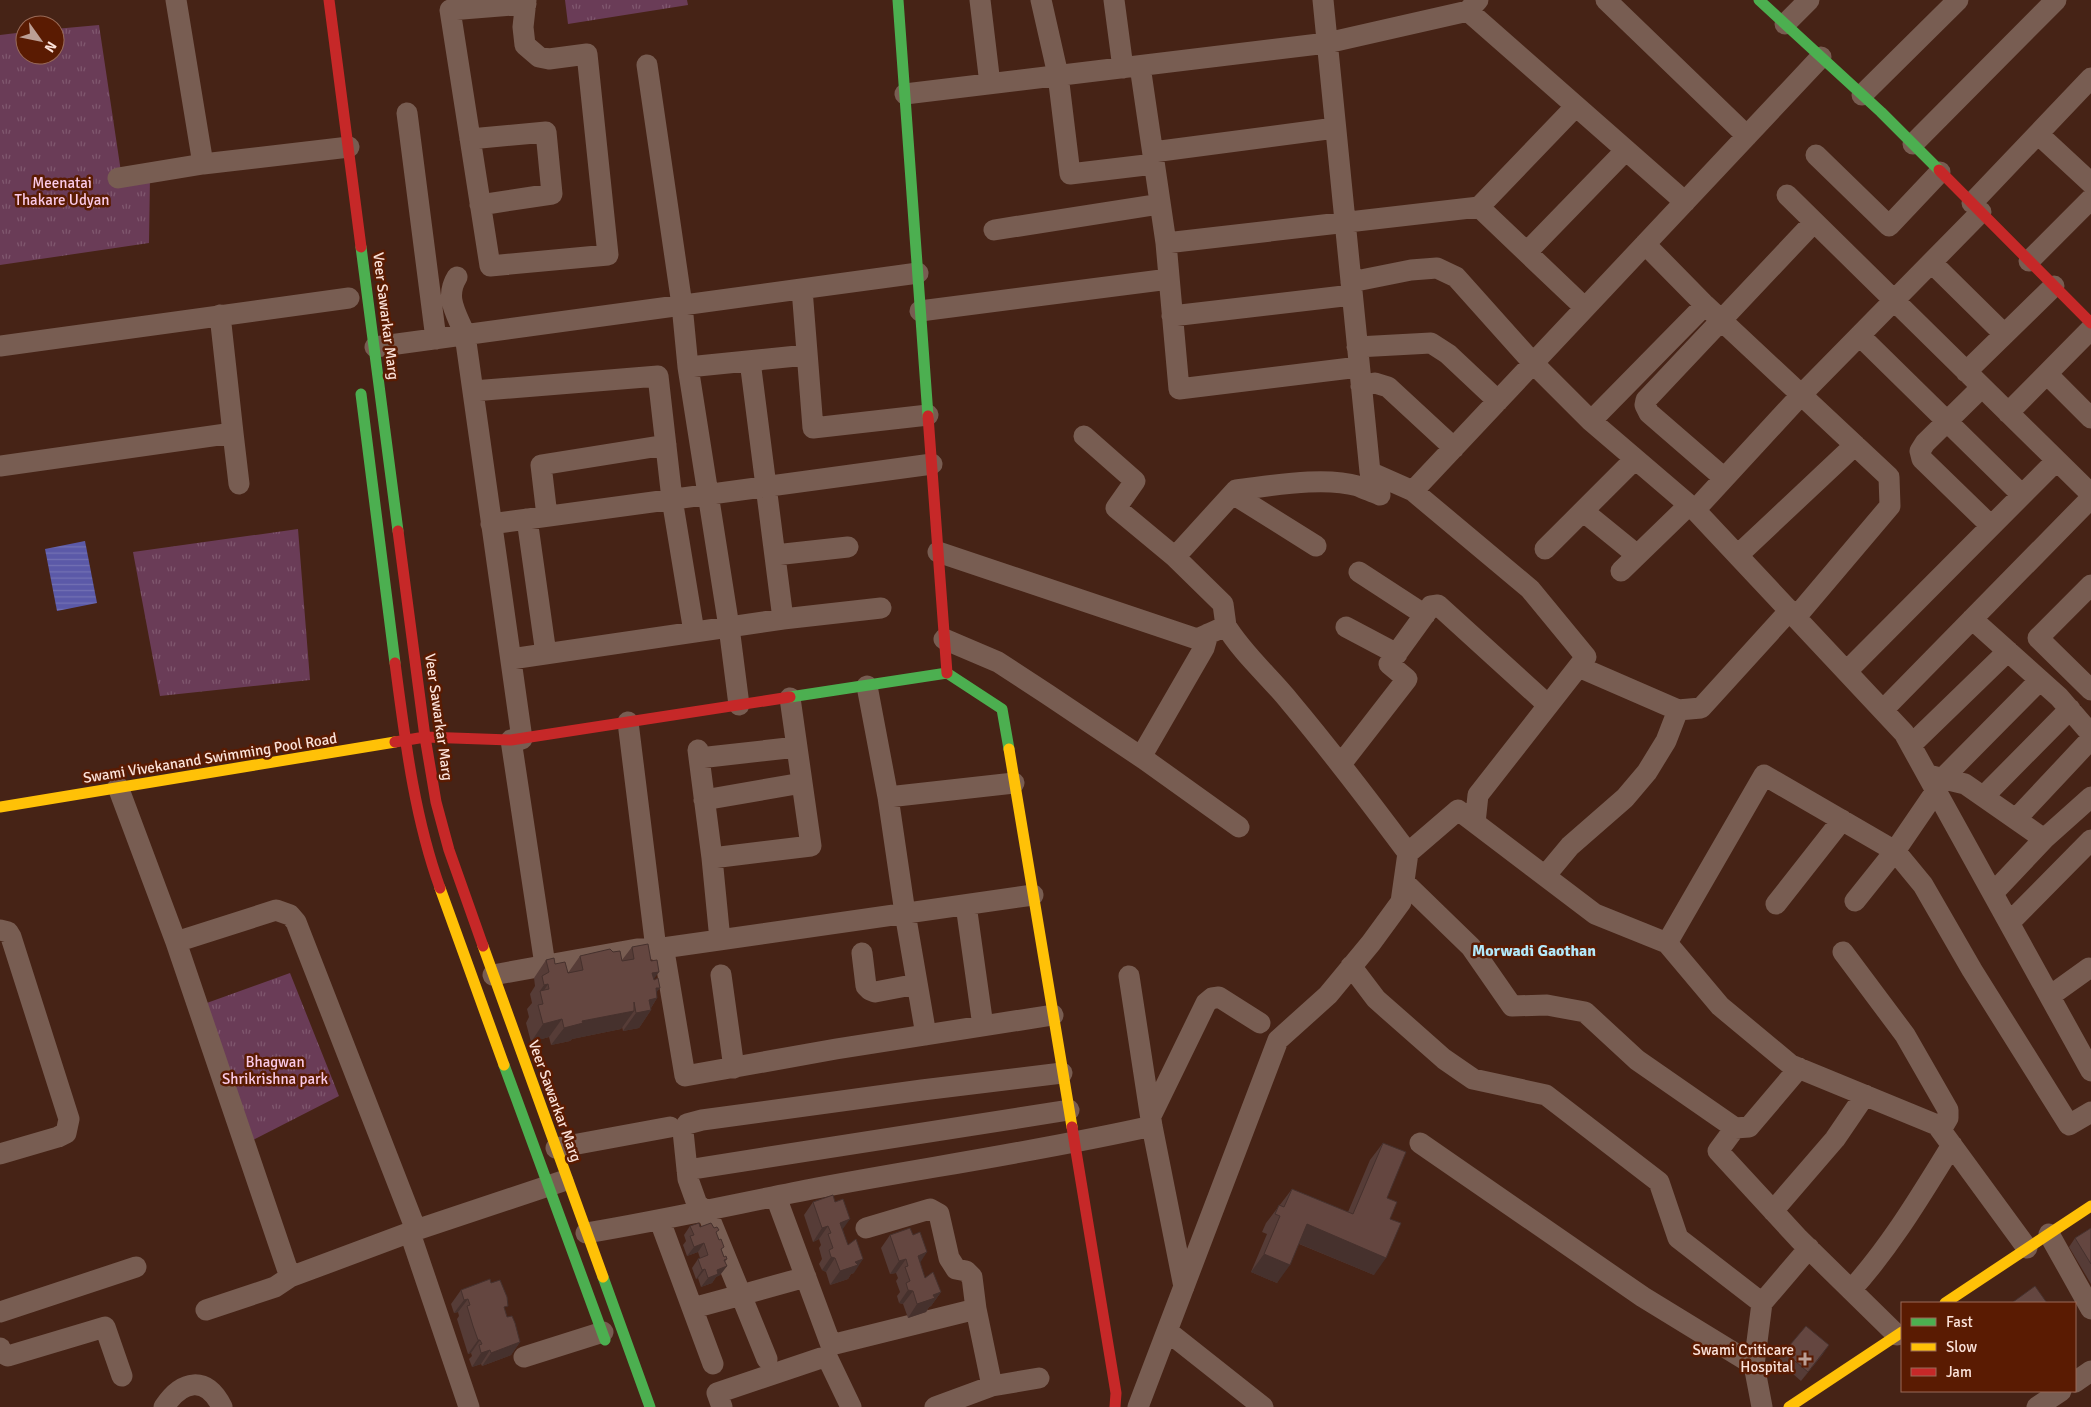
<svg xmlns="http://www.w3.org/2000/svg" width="2091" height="1407" font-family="Signika,sans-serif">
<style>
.park{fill:url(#park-tufts)}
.water{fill:url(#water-rules)}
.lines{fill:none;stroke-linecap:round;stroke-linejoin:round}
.street{stroke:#785d52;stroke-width:21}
.fast{stroke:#4caf50;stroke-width:11}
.slow{stroke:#ffc107;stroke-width:11}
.jam{stroke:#c62828;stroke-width:11}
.wall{fill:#563c37}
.shaded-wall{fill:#46312d}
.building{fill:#644640;stroke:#46312d}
.poi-dot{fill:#bc9f95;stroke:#5a1b02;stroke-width:2}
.labels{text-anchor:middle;stroke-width:5;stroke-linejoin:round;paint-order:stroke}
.park-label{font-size:15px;fill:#facae8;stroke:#5a1b02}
.street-label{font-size:15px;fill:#fbe2da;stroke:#5a1b02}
.poi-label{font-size:15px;fill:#fbe2da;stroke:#5a1b02;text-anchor:end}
.neighbourhood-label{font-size:16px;font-weight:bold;fill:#b2e8fa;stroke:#5a1b02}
</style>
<defs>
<pattern id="park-tufts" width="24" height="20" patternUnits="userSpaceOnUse" patternTransform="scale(1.25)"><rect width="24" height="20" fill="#6a3c57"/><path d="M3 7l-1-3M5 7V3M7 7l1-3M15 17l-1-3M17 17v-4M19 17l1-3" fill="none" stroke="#80586f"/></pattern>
<pattern id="water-rules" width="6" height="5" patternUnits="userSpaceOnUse" patternTransform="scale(1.25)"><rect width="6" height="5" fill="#5b59a8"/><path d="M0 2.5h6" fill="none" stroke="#7371b3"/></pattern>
</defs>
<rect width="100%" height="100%" fill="#462316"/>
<path class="park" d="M565,0h122l1,5 -120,19z
M99,25l22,147 29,4 -1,67 -149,22v-230l25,-3v23h30v-26z
M298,529l12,151 -150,16 -27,-144z
M290,973l49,123 -94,48 -41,-140z"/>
<path class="water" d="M85,541l12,62 -40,8 -12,-62z"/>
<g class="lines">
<path class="street" d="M176,0l27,164 146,-17
M980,0l10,84
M1041,0l17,75 12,99 84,-10
M1114,0l9,68
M1323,0l47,472 43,19 408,-434
M1478,0l-10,11 217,191
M1606,0l141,136
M526,4l-76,6 40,256 118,-11 -21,-201 -38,5 -10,-2 -14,-12 -2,-18 3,-27
M1785,24l24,-24
M647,65l35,240 6,62 41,260 10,78
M1140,66l26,177 313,-36 106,101
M905,94l422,-51 141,-32
M1862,95l96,-95
M407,113l29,226
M2038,134l53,49
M470,139l76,-7 6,62 -72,11
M1913,144l143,-144
M1153,152l182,-24
M1816,155l73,71 51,-54
M118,178l85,-14
M1787,195l304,299
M1972,203l119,-125
M1479,207l97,-101
M994,230l166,-26
M1166,243l13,146 180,-22
M1645,244l60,61 184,172 1,29 -94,111
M1527,252l99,-102
M2029,261l62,-62
M1932,263l72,71
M457,277c-13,21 0,37 8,58l57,404
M1351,282l60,-12 26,-2 19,9 77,86 58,58 104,89 209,223 187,338
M802,289l11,139 115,-13
M920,311l249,-32
M1172,316l180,-21
M1860,336l162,159
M0,346l349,-48
M375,347l543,-74
M1357,347l74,-4 17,11 50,47
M750,361l33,258
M688,367l119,-12
M1966,372l88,-86
M2047,374l44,44
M1361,386l14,-3 13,4 66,61
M1982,387l-57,56 -5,8 2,8 69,67
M473,391l185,-15 14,123 22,133
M2008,413l83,-84
M1591,421l114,-116
M233,433l6,51
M1084,436l51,45 -19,27 59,49
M0,466l233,-33 -13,-118
M1724,478l-75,-65 -4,-8 1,-5 168,-178
M1413,491l117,98 56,68 -108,138 -3,28
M1233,494l83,52
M1695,510l107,-116 179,-182
M1583,511l54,44
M547,516l-6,-51 125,-20
M527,519l19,135
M491,524l441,-60
M1545,549l90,-90
M938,552l259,87 29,-13c17,28 44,51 64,76 41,49 80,100 118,151l-7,49 -30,41 -43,52 -50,45 -140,367
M775,555l73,-8
M1738,555l117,-110
M1621,571l68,-66
M1359,572l66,43
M2091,585l-53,53 53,52
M1972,619l87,78 32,37
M1226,626l-3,-22 -48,-47 61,-67c35,-4 87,-14 122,-4 7,3 15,6 22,9
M1346,627l51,27
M944,639l54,23 49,32 97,65 95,68
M511,659l272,-40 98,-11
M1579,667l99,43 23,-2 89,-98
M1847,671l209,-210
M867,686l21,111 126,-14
M1883,710l208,-212
M628,722l28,227 377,-54
M511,740l34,225
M1911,745l97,-94
M698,750l14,108
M1141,757l63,-109 4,-14
M699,758l98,-11
M1341,764l66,-85 -18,-15 42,-58 7,-1 110,100
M1932,776l33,8 79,55
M1942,779l98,-99
M118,787l58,155 114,335
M1984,796l86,-87
M888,797l17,116 21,122
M704,800l98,-17
M2016,819l75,-80
M1408,853l50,-43 137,104 72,29 53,63 71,59 146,60 90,123
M1545,876l25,-30 55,-48 22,-26 19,-31 12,-31
M1404,882l67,65 41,59 35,-1 38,7 52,48 98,68 -17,23 81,88 98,96
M1993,893l51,-54 47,-42
M1855,901l40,-50 28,34 49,85 97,155 22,-13
M1776,904l66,-84
M966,905l17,121
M2009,923l82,-83
M0,930l8,2 3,5 58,182 -3,14 -8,4 -58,17
M720,940l-8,-82 99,-12 -21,-148
M176,942l100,-32 14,5 6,7 120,308
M1667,943l97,-168 131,76 41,-60
M1843,952l62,83 43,75v8l-7,12
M862,953l4,33 4,4 5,2 42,-8
M1351,966l25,33 68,60 29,20 73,16 113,87 19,56 84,65 -8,62 8,42
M493,975l144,-26h19l9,8 20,119 151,-27 217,-34
M721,975l13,93
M1129,976l23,150 32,161
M2050,996l39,-28
M1151,1116l55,-113 6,-5 7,-1 41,26
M1735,1128l14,-1 50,-59
M1420,1143l223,154 111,68
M556,1148l114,-21
M687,1170l382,-60
M776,1197l55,148 145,-36 -4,-32 -6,-6 -10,-2 -7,-11 -10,-44 -9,-5 -64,19
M1773,1211l62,-72 30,-44
M660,1221l53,143
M410,1233l59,174
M586,1233c78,-13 154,-30 231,-45 112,-21 224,-37 335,-62
M2049,1234l42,75
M1851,1290c40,-44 70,-95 101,-145
M1762,1303l47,-55
M693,1308l48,-13 -34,-83 -10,-8 -9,-25 -5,-48 4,-7 15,-4 220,-30 140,-17
M976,1309l16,77 47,-8
M206,1310l69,-23 15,-10 126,-47 147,-49
M0,1312l136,-45
M1167,1331l96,76
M0,1348l2,5 6,3 97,-29 17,49
M524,1357l79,-25
M767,1359l-26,-64 65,-18
M2075,1382l16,-11
M164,1407c18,-27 42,-32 58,0
M722,1407l-5,-14 104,-35 7,1 23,48
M935,1407l57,-21
M2037,1407l24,-16"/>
<path class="fast" d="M898,0l30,416
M1759,0l122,112 58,58
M361,247l37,284
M361,394l34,269
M790,697l157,-24 55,36 7,40
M504,1065l101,275
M603,1277l47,130"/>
<path class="slow" d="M1009,749l63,378
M0,807l395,-65
M440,888l64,177
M483,946l120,331
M1945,1303l146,-97
M1789,1407l113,-75"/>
<path class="jam" d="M329,0l32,247
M1939,170l152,153
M928,416l19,257
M398,531l27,206 11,65 13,48 34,96
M395,663c10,76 19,153 45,225
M395,742l30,-5 86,3 279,-43
M1072,1127l44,266 -1,14"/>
</g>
<path class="wall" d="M632,947l28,41 -4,4 1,6 -6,10v2l-12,18 -16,3 -1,-4 -1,2 -49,10 -2,2 -19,4 -2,-8 -18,5 -5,-19 3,-6 -2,-8 5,-6 -2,-9 5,-8 -1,-8 12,-18 9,4 13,9 12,-17 42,4z
M1383,1143l4,55 3,21 -16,56 -75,-31 -22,39 -26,-11 16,-38 -5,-2 4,-9 26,-34 56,23 22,-52z
M813,1202l30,28 11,43 -3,1 -3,5 -18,6 -4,-13 -4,-2 -3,-6 3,-5 -3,-11 2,-3 -2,-6 -6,3 -9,-27z
M690,1226l10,1 16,7 8,23 3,2 -2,3 2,4 -7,9 -4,2 -4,6 -11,4 -3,-9 -2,1 -4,-11 6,-9 2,-1 -2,-6 -11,4 -4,-11 3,-4 -2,-6z
M2091,1228v56l-22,-37 6,-9z
M890,1235l30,28 5,15 16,14 -10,14 -2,1 -3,5 -18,6 -5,-14 -4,-1 -2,-7 3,-4 -4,-11 2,-3 -2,-5 -6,1 -9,-26z
M491,1283l14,27 2,7 13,25 -9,13 -29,11 -1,-2 -9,3 -3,-8 3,-3 -1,-3 -3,1 -11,-35 2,-3 -1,-4 -4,1 -3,-9 10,-14z
M1784,1352l39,2 -22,27 -23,-20z"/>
<path class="shaded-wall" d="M659,972l-13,18 6,-17z
M548,984l-7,11 -1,-4 4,-6z
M656,988h4l-9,11 6,-1 -8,13 2,-1 -12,18 -16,3 13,-18z
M634,1011l-13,18 -49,10 -2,2 -19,4 13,-17 18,-7z
M562,1019l-13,18 -18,5 12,-18z
M850,1219l-10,14v-10z
M1307,1224l79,34 -12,17 -79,-33z
M828,1226l-9,13 -6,3 9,-14z
M704,1243l-6,9 -11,4 7,-9z
M927,1252l-9,14v-10z
M1264,1254l26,11 -13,18 -26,-11z
M831,1257l4,1 -9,14 -4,-2z
M863,1259l-9,14 -3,1 -3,5 -18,6 10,-14 15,-9z
M906,1259l-10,14 -6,1 9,-13z
M727,1266l-7,9 -4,2 -4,6 -11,4 7,-9 9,-8z
M705,1269l-7,9 -2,1 6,-9z
M908,1290l5,1 -10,13 -4,-1z
M941,1292l-10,14 -2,1 -3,5 -18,6 9,-14 16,-9z
M468,1299l-10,13 -4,1 10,-13z
M478,1340h2l-9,13 -3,1z
M520,1342l-9,13 -29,11 9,-13z
M1829,1345l-6,9 -22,27z
M490,1350l-9,14 -9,3 9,-14z"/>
<path class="building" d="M648,944l3,17 6,-1 2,12 -7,1 2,7 4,-2 2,10h-4l1,10 -8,2 2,10 -15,3 -2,-11v9l-52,10 1,2 -19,5 -2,-9 -19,5 -5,-19 5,-1 -3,-13 9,-2 -1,-5 -4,1 -2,-9 7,-4 -3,-12 8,-2 1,6 10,-2 3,11 15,-3 -3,-14 30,-7 3,3 7,-1 2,10 12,-2 -2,-12z
M1383,1143l23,9 -19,46 10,4 -7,17 11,4 -15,35 -79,-34 -17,41 -26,-11 16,-38 -5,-2 4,-9 5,2 8,-18 61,25z
M833,1195l2,7 8,-3 7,20 -10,4 8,22 8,-6 7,20 -8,3 3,3 -18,6 -5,-13 -4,-1 -2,-7 4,-2 -5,-14 3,-1 -3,-7 -6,2 -9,-26z
M699,1223l1,4 11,-4 3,5 3,-1 2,3 -3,2 3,8 2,-1 3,8 -3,2 3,8 2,-1 1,3 -3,1 3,6 -10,4 1,4 -10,4 -3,-9 -3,1 -4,-11 10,-4 -4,-12 -10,4 -4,-11 4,-1 -4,-9z
M910,1228l3,7 7,-3 7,20 -9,4 7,22 8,-6 8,20 -8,3 2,3 -18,6 -4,-13 -5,-1 -2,-7 4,-2 -5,-14 3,-1 -2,-7 -7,2 -9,-26z
M2091,1228v36l-16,-26z
M490,1279l1,4 9,-3 7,17 1,9 -4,1 3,10 5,-1 3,7 5,19 -29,11 -1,-3 -9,3 -2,-8 3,-1 -2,-4h-2l-5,-14 -6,-20 3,-1 -2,-6 -4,1 -3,-10z
M2035,1286l12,17h-33l-1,-1z
M1806,1326l23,19 -21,27 -24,-20z"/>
<path class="poi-dot" d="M1802.5 1351.5h5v5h5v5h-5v5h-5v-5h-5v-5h5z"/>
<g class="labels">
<g class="park-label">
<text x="62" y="188">Meenatai<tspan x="62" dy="17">Thakare Udyan</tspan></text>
<text x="275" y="1067">Bhagwan<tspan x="275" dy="17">Shrikrishna park</tspan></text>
</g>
<g class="street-label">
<text transform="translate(386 316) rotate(83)" y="5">Veer Sawarkar Marg</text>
<text transform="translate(439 717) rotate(82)" y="5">Veer Sawarkar Marg</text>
<text transform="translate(210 758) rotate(-9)" y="5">Swami Vivekanand Swimming Pool Road</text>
<text transform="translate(555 1101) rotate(70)" y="5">Veer Sawarkar Marg</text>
</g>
<g class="poi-label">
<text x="1794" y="1355">Swami Criticare<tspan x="1794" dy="17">Hospital</tspan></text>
</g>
<g class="neighbourhood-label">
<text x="1534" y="956">Morwadi Gaothan</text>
</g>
</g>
<rect x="1901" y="1302" width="175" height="90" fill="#5a1b02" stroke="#9a6b58"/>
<rect x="1911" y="1318" width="25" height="8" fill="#4caf50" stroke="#9a6b58"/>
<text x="1946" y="1327" font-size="15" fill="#fbe2da">Fast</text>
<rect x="1911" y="1343" width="25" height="8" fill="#ffc107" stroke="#9a6b58"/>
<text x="1946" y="1352" font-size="15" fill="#fbe2da">Slow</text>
<rect x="1911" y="1368" width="25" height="8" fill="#c62828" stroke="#9a6b58"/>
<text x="1946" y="1377" font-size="15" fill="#fbe2da">Jam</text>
<g transform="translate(40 40) rotate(123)"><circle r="24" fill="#5a1b02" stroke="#9a6b58"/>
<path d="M0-4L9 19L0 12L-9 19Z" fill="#bc9f95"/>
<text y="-8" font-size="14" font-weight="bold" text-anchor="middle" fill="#fbe2da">N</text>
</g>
</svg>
